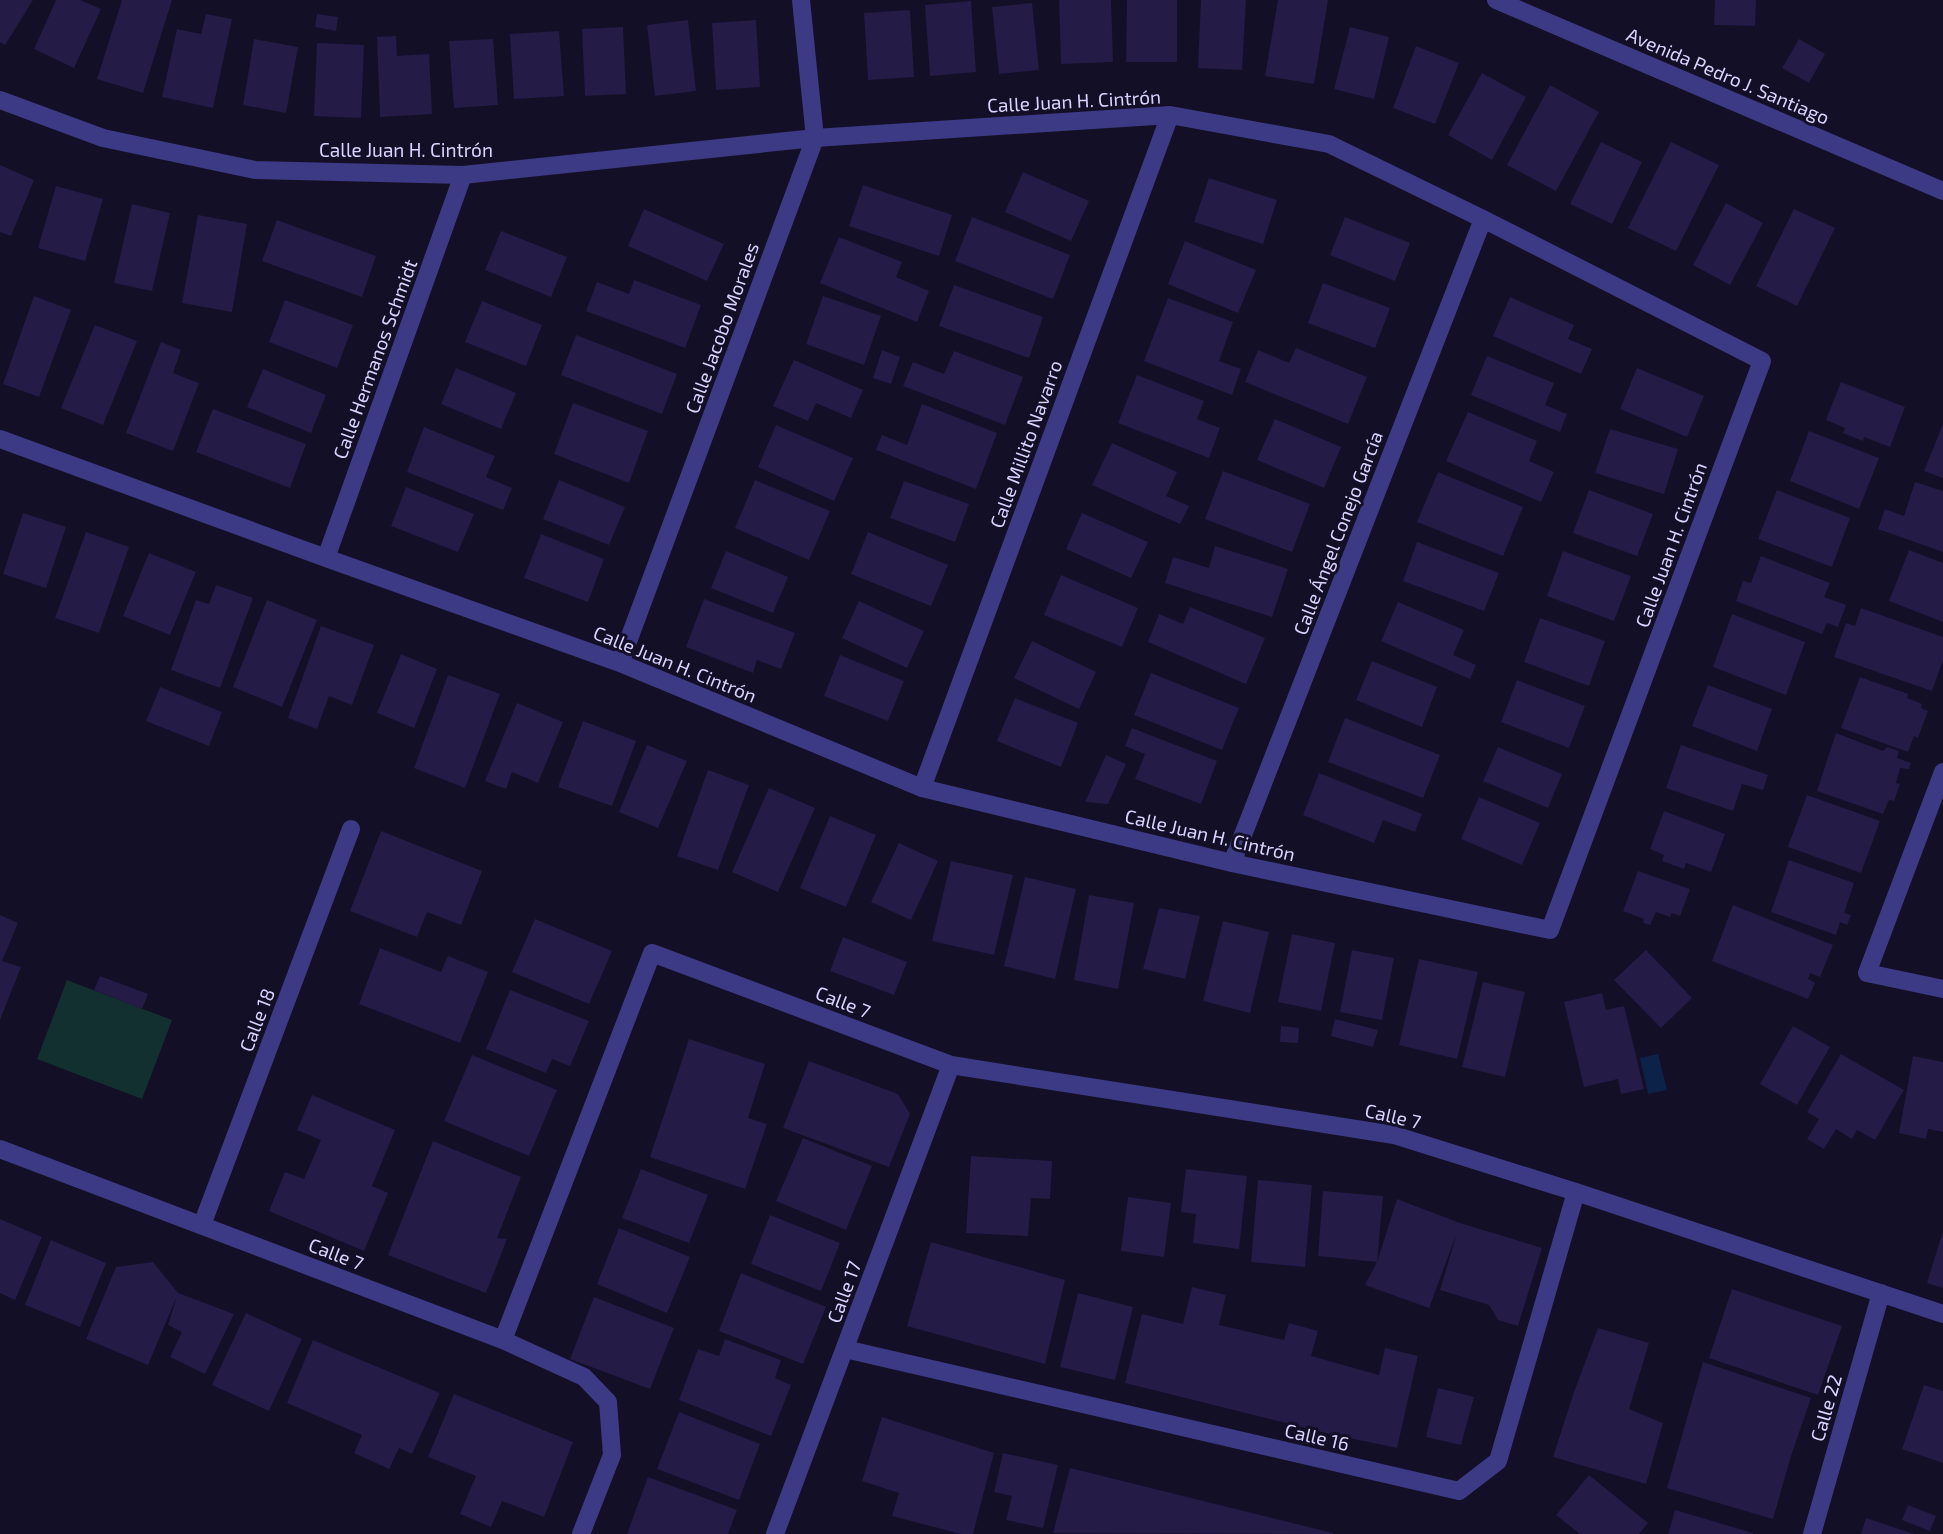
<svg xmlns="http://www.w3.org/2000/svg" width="1943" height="1534" font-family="'Exo 2',sans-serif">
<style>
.green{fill:#12302f}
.water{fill:#0c2248}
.building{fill:#241b47}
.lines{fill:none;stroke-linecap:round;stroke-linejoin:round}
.street{stroke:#3d3a85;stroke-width:18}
.labels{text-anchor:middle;stroke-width:6;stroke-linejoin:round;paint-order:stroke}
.street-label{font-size:19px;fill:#d9d4ff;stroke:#130f26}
</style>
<rect width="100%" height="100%" fill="#130f26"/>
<path class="green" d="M67,980l105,40 -30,79 -105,-40z"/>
<path class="water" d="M1658,1054l9,36 -19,4 -8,-36z"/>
<path class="building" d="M0,0h33l-28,45 -5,-3z
M56,0h24l21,9 -27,59 -40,-19z
M122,0h50l-29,93 -46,-14z
M1059,0h52l2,62 -52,2z
M1127,0h50v62h-51z
M1201,0h45l-4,70 -44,-2z
M1278,0h50l-14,84 -49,-8z
M1715,0h41l-1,26 -41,-1z
M971,1l5,71 -46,4 -5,-71z
M1032,3l7,67 -40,4 -7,-67z
M910,10l4,67 -46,3 -4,-67z
M206,14l26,5 -19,89 -51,-11 15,-68 24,5z
M317,14l21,3 -2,14 -21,-4z
M688,20l8,71 -41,5 -8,-71z
M756,20l4,67 -44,3 -4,-67z
M623,27l3,67 -41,2 -3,-67z
M1350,27l39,10 -15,62 -40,-10z
M559,31l5,65 -50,3 -4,-65z
M396,36l1,20 32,-2 3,60 -52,3 -3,-80z
M254,39l44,8 -12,66 -43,-8z
M493,39l5,66 -44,3 -5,-67z
M1799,39l26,15 -16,29 -27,-15z
M317,43l47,2 -3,73 -47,-2z
M1416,46l43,17 -24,61 -42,-16z
M1482,73l44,24 -34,63 -44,-25z
M1550,85l49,27 -43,79 -49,-26z
M1601,142l41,20 -30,62 -42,-20z
M1671,142l48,23 -43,86 -48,-23z
M0,165l34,15 -23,56 -11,-4z
M1023,172l66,29 -18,40 -66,-29z
M1209,178l68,22 -14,44 -69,-22z
M863,185l89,30 -13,41 -90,-30z
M56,186l47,13 -18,62 -47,-13z
M1726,203l37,20 -33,62 -37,-20z
M132,204l38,9 -18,78 -38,-8z
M644,209l80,35 -17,37 -79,-35z
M1794,209l41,19 -38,78 -41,-20z
M198,215l49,9 -15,88 -50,-9z
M972,217l98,38 -17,44 -98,-38z
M1345,217l65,26 -15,38 -65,-26z
M277,220l99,36 -14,41 -100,-36z
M501,231l66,26 -16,40 -66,-27z
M839,237l63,25 -6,15 33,14 -12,31 -97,-39z
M1185,241l71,29 -18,43 -70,-29z
M634,280l67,25 -16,43 -99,-37 11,-29 32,12z
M1323,283l67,25 -15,40 -67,-25z
M954,285l89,32 -14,41 -90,-32z
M34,296l37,14 -32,87 -36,-13z
M823,296l58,20 -17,49 -58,-21z
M1510,297l64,28 -6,14 24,10 -11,25 -88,-38z
M1168,298l65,24 -14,39 22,8 -9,26 -88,-34z
M285,300l68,25 -16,43 -68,-26z
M482,301l60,24 -16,41 -61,-24z
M95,325l42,16 -34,84 -42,-17z
M576,335l101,39 -15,40 -101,-39z
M161,342l20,8 -8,23 26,10 -26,68 -47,-18z
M1296,348l71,29 -19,47 -103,-42 13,-32 31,13z
M882,350l18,7 -9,27 -18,-6z
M954,351l69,26 -18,48 -102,-39 10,-24 31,12z
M1487,356l67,27 -9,22 22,9 -7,18 -89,-37z
M794,360l69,30 -12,28 -35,-15 -8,18 -35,-15z
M456,368l60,25 -15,36 -60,-25z
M1637,368l67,28 -17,41 -67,-28z
M263,369l63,26 -15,38 -64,-26z
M1137,375l67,26 -7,18 23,9 -11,30 -91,-35z
M1841,382l64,25 -15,40 -26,-10 -1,4 -20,-8 2,-5 -19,-8z
M573,403l75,28 -19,52 -75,-29z
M922,404l75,29 -21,56 -100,-39 6,-15 25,10z
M213,409l93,35 -16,44 -94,-36z
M1468,412l69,29 -8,20 25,11 -13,30 -95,-41z
M1275,419l66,28 -17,41 -67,-28z
M1943,424v54l-19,-7z
M776,425l77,33 -19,43 -76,-34z
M424,427l71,29 -9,21 26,11 -9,22 -96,-38z
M1610,429l68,20 -14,45 -69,-21z
M1809,431l70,27 -20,51 -69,-28z
M1112,443l65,29 -11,24 23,10 -9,18 -88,-39z
M1223,471l87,33 -18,48 -87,-33z
M1438,472l85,35 -20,49 -86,-34z
M559,480l66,27 -16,38 -66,-26z
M755,480l75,31 -21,49 -74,-32z
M904,481l65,23 -14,38 -65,-24z
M1915,482l28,9v61l-65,-23 7,-20 19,7z
M406,487l68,27 -16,38 -67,-26z
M1589,490l64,24 -16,42 -64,-23z
M1777,490l73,28 -18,49 -74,-28z
M23,513l43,14 -20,61 -43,-14z
M1082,513l66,29 -17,36 -65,-29z
M86,532l43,15 -30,86 -44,-15z
M868,532l80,33 -17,41 -80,-32z
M541,534l63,25 -16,43 -64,-24z
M1417,542l82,31 -15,38 -81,-30z
M1215,546l73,23 -16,48 -107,-34 8,-26 36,11z
M1909,550l34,13v59l-54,-21z
M726,551l62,26 -15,36 -62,-25z
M1563,551l68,25 -17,45 -67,-25z
M149,553l47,19 -26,63 -47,-19z
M1761,556l69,27 -6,14 22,8 -8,22 -11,-4 -5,11 -86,-33 7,-20 8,2z
M1061,575l77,33 -16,39 -78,-32z
M216,585l37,13 -33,90 -49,-18 25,-70 13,4z
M704,599l91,34 -14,36 -24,-9 -4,13 -67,-26z
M267,600l50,20 -35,87 -49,-20z
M859,601l65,30 -17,37 -65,-30z
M1398,602l66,28 -11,25 23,10 -6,14 -89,-38z
M1190,607l75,31 -19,46 -98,-42 11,-28 24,10z
M1861,608l82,29v23l-11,31 -98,-34 12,-34 9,3z
M1732,614l73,28 -19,53 -73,-28z
M1540,618l65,23 -16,45 -65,-24z
M321,626l53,19 -22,60 -23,-9 -12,33 -29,-11z
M1032,641l64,31 -17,37 -65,-31z
M401,654l36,15 -23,59 -37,-15z
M840,655l64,26 -16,40 -64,-25z
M1372,661l65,26 -15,40 -66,-27z
M1151,673l88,35 -17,42 -88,-35z
M448,675l52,19 -35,94 -51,-20z
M1860,677l48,17 -1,4 15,6 -1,4 7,3 -10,27 -4,-2 -6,16 -67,-24z
M1517,680l68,26 -16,42 -68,-26z
M1708,685l64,24 -15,42 -65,-25z
M160,687l62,25 -13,34 -63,-25z
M1015,698l63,25 -17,44 -64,-26z
M517,703l46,19 -25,61 -26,-11 -6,17 -21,-8z
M1345,718l95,37 -17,43 -95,-36z
M583,721l53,20 -24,65 -54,-19z
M1132,728l85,33 -16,43 -66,-25 10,-25 -20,-8z
M1836,733l47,18 4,-4 12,4 -2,7 14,5 -2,6 -9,-1 -4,15 4,1 -6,17 -5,-1 -6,14 -66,-23z
M647,745l40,16 -29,67 -39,-16z
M1681,745l87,30 -5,15 -21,-6 -9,27 -67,-23z
M1498,747l64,27 -14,34 -65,-27z
M1106,755l20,9 -18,40 -23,-2z
M708,770l41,15 -31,85 -41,-14z
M1319,773l103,41 -7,18 -32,-12 -9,23 -71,-28z
M769,788l46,20 -37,84 -46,-20z
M1807,795l73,26 -19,52 -73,-26z
M1479,797l61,26 -18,42 -61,-26z
M1664,811l61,23 -14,38 -25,-9 -2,6 -22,-8 2,-6 -14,-6z
M830,816l46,19 -30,72 -46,-19z
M381,831l101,40 -21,54 -34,-13 -10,25 -67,-26z
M899,843l39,18 -27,59 -40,-18z
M1789,860l65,23 -10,30 7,2 -4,10 -7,-3 -4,13 -65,-23z
M951,861l62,14 -19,80 -62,-14z
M1638,871l52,18 -10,27 -8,-3 -2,4 -14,-5 -6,13 -7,-2 1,-4 -21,-8z
M1025,877l51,12 -21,90 -51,-13z
M1089,895l45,8 -16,86 -44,-9z
M1733,905l100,40 -13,32 -10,-4 -2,6 7,4 -7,16 -96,-38z
M1159,908l41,8 -15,63 -42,-10z
M0,915l18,8 -16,38 19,6 -21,53z
M535,919l77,32 -23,53 -77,-32z
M1223,921l46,11 -19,81 -47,-12z
M1292,934l43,9 -14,68 -43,-9z
M843,937l64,25 -13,33 -64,-24z
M380,948l61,24 7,-16 40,16 -28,71 -101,-39z
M1352,950l42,8 -12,62 -42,-8z
M1646,950l46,48 -31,30 -47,-48z
M1419,959l59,13 -21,87 -58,-14z
M100,976l48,18 -6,15 -48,-19z
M1483,982l42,10 -20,85 -43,-10z
M510,990l79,31 -19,45 -18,-7 -6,14 -60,-24z
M1602,993l4,17 18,-4 20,83 -23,5 -3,-15 -34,8 -20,-85z
M1335,1019l43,11 -5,17 -42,-11z
M1281,1026l18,2 -1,15 -18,-1z
M1793,1026l37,21 -33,58 -37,-21z
M689,1039l76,25 -17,54 19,6 -22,65 -95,-32z
M1841,1054l63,36 -29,50 -18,-10 -5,9 -16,-10 -12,20 -17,-10 12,-20 -12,-7z
M472,1055l85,35 -28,66 -85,-35z
M1913,1056l30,6v70l-15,-3 -2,10 -27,-6z
M809,1061l89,33 12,20 -21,53 -106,-39z
M312,1095l83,35 -23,56 16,7 -24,58 -95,-40 16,-39 19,7 17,-39 -24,-10z
M803,1138l69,28 -26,64 -70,-29z
M433,1141l88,36 -24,61 10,1 -21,54 -98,-38z
M971,1156l81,5 -2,38 -19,-1 -3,38 -62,-3z
M641,1169l67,26 -19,48 -67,-25z
M1186,1169l61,7 -8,73 -46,-6 3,-29 -15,-2z
M1258,1180l54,5 -7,82 -54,-5z
M1323,1191l60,5 -6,66 20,-63 63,24 82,25 -24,78 -20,-6 -9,-15 -49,-15 17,-57 -28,75 -64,-23 12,-23 -59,-6z
M1128,1197l43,6 -7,54 -43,-6z
M770,1215l70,28 -19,48 -70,-27z
M0,1219l42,18 -27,63 -15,-7z
M619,1228l71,29 -23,56 -70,-29z
M1942,1234h1v54l-16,-5z
M51,1240l55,23 -26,64 -55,-22z
M931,1242l134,38 -20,84 -138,-38z
M153,1262l25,31 56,21 -29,60 -35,-17 12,-25 -14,-7 9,-29 -29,69 -62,-26 30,-72z
M741,1273l85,34 -23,57 -84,-33z
M1192,1287l34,8 -7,30 65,15 5,-17 29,8 -7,25 68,19 6,-27 33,8 -21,92 -67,-14 -205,-51 17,-69 41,10z
M1732,1289l110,37 -24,69 -109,-37z
M1078,1293l55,14 -18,73 -55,-13z
M594,1297l80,31 -24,61 -80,-30z
M246,1313l56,26 -33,72 -57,-26z
M1598,1328l51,15 -20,66 34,14 -17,61 -93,-27 21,-65z
M725,1339l56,21 -6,18 16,7 -20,51 -92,-36 19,-51 21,7z
M313,1340l127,53 -28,61 -13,-6 -10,21 -35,-16 8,-18 -75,-32z
M1703,1362l108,36 -20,58 -18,63 -106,-31z
M1924,1385l19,6v72l-41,-14z
M1438,1388l36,9 -13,48 -35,-8z
M454,1394l119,48 -29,75 -42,-16 -11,26 -31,-13 16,-38 -48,-19z
M679,1412l81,32 -21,56 -82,-31z
M882,1417l112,36 -21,81h-12l-69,-18 7,-23 -37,-12z
M1003,1453l55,12 -15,63 -37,-8 6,-24 -18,-4z
M1070,1468l263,65v1l-280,-1z
M1589,1475l59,48 -9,11h-59l-24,-19z
M648,1477l89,33 -9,24h-101z
M1908,1505l28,11 -6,15 -28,-11z
M1675,1510l78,23v1h-85z
M1866,1518l48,16h-53z"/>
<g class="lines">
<path class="street" d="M1496,0l447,191
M0,100l103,38 152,32 208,5 352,-37 355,-23 159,29 154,75 279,142 -212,569 -318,-67 -310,-75 -302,-125 -294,-105 -326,-119
M326,558l137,-383
M620,663l195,-525 -14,-138
M1943,772l-76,201 76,16
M922,788l248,-673
M1232,863l251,-644
M0,1149l503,191 81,37 24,25 4,53 -31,79
M202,1225l149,-396
M503,1340l149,-387 299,112 443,70 182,57 367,122
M845,1349l614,142 39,-30 78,-269
M775,1534l176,-469
M1812,1534l69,-241"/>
</g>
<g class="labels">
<g class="street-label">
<text transform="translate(1728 76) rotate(23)" y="7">Avenida Pedro J. Santiago</text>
<text transform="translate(1074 101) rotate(-3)" y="7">Calle Juan H. Cintrón</text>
<text x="406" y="157">Calle Juan H. Cintrón</text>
<text transform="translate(722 328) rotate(-70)" y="7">Calle Jacobo Morales</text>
<text transform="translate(375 359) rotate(-70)" y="7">Calle Hermanos Schmidt</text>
<text transform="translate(1026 444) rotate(-70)" y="7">Calle Millito Navarro</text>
<text transform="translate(1338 533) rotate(-69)" y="7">Calle Ángel Conejo García</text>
<text transform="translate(1671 545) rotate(-70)" y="7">Calle Juan H. Cintrón</text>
<text transform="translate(675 664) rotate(22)" y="7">Calle Juan H. Cintrón</text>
<text transform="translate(1210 835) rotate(13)" y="7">Calle Juan H. Cintrón</text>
<text transform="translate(843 1002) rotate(21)" y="7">Calle 7</text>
<text transform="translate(257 1020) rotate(-69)" y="7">Calle 18</text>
<text transform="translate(1393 1116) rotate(13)" y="7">Calle 7</text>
<text transform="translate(336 1254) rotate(21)" y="7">Calle 7</text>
<text transform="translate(844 1292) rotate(-70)" y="7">Calle 17</text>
<text transform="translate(1826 1408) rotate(-74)" y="7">Calle 22</text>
<text transform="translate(1317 1437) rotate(13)" y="7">Calle 16</text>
</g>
</g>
</svg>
